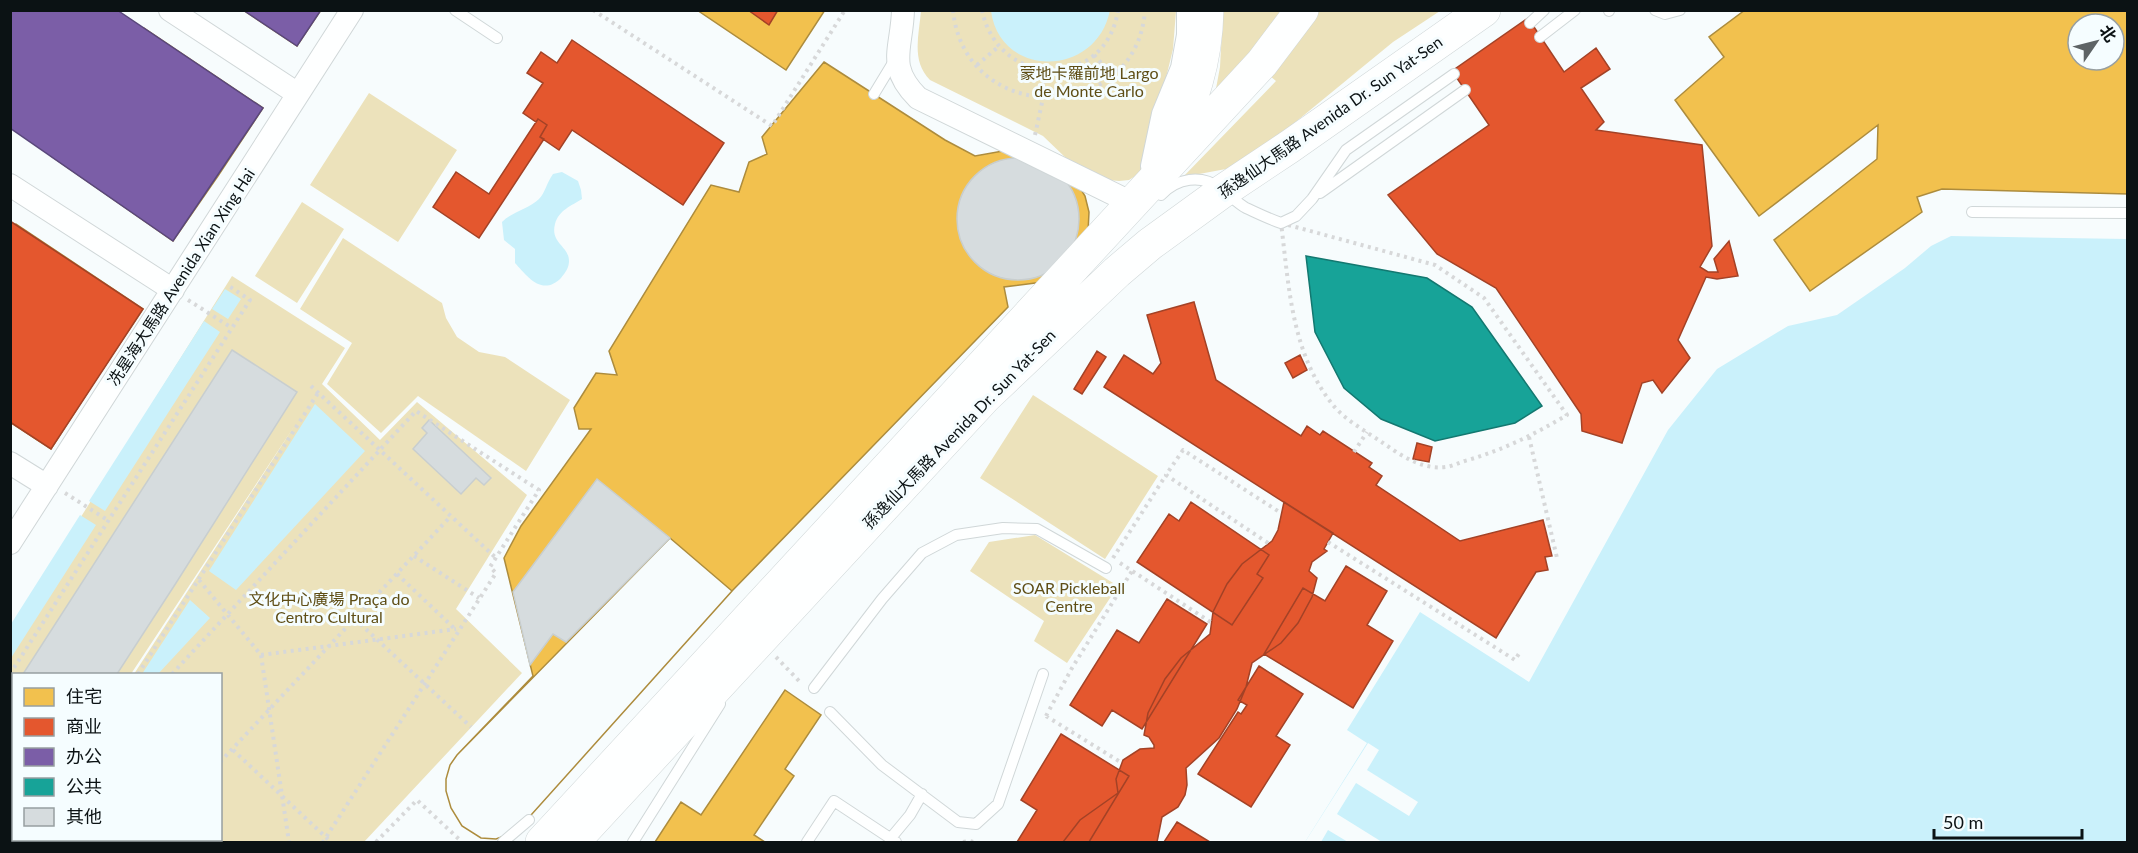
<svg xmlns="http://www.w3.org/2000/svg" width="2138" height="853" font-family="Lato,'Noto Sans SC',sans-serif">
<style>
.green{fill:#ece2bb;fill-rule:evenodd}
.water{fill:#caf1fb}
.pier{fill:#f7fcfd}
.homes{fill:#f2c14e;stroke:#ad8c3d;stroke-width:1.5;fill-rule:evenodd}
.shops{fill:#e4572e;stroke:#a34226;stroke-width:1.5}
.offices{fill:#7b5ea7;stroke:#59477b;stroke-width:1.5}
.public{fill:#17a398;stroke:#137870;stroke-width:1.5}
.building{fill:#d6dcde;stroke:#c8cecf;stroke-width:1.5}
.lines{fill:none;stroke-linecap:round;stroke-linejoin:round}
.service-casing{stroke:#d0d7d8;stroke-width:12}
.minor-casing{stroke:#d0d7d8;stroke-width:24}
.primary-casing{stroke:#d0d7d8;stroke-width:34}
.path{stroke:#d7d8d9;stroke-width:4;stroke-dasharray:3 4.5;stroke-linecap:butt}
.service{stroke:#feffff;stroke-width:10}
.minor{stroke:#feffff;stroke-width:22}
.primary{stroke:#feffff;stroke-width:33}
.labels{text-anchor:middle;stroke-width:6;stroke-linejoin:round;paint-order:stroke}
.park-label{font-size:16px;fill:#5f4e16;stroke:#f5fdff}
.street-label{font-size:16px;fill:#0b1214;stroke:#f5fdff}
</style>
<rect width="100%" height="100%" fill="#f7fcfd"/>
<path class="green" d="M921,11h255l-3,38 -29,119 -7,7 -8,5 -10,1 -10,-1 -42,-21 -24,-23 -113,-56c-19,-19 -11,-45 -9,-69z
M1223,11h217l-47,31 -151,124 -59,11 93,-96 -18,-15 -43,28 5,-27z
M369,93l88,57 -59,92 -88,-57z
M302,202l42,27 -47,74 -42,-27z
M343,238l99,65 4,15 11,19 22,15 26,5 65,43 -44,71 -108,-75 -37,37 -54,-49 25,-41 -52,-34z
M232,276l113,72 -23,36 58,56 37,-38 110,93 -71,114 66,64 -158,169h-353l-1,-212zM295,425l-161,249h86v166h-206v-166h117z
M1033,395l125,81 -53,83 -125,-81z
M1035,535l83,51 -51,77 -33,-22 10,-20 -74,-50 19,-29z"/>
<path class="water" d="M1110,10c-13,68 -110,69 -119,1z
M562,172l16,9 3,9 1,9c-11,7 -23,11 -27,25 -5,19 14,22 14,37 0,7 -4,12 -8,17 -19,19 -34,-2 -46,-15v-14l-11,-9 -2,-18c11,-11 27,-13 37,-23 6,-6 8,-17 14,-25z
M1951,236l176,3v603h-822l62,-99 -20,-13 73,-118 109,70 139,-252 49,-61 71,-43 49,-11 68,-47 26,-22z
M225,289l16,10 -13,20 -16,-10z
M204,321l16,11 -115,179 -16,-10z
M315,404l50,47 -129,139 -27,-19z
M80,515l16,10 -85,133v-34z
M190,600l20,18 -52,56h-16z"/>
<path class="pier" d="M1368,743l11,7 -12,20 51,32 -9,14 -53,-33 -19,31 45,28h-34l-20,-12 -7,12h-16z"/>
<path class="homes" d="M243,10h78l-24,36z
M697,10h128l-39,60z
M1745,10h383v184l-186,-5 -25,8 5,15 -112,79 -36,-51 103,-81 1,-34 -119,91 -84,-116 49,-43 -15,-20zM2078,24h36v36h-36z
M144,28l119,80 -45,68 -22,-14 30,-43 -36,-25 -13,19 -25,-17 13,-19 -38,-26z
M824,62l121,78 30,16 39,-7 60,29 11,18 4,16 -1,20 -45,50 -39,5 4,20 -276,284 -209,233 -11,9 -16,6 -15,-1 -19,-12 -11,-18 -5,-17v-12l4,-14 7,-10 76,-79 -29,-118 17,-32 70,-97h-12l-5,-21 22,-35 21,2 -8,-24 102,-166 28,7 10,-30 18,-8 -5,-17z
M66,135l40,28 8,-12 24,16 -9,13 37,26 30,-44 22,14 -45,65 -122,-85z
M16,224l127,85 -48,72 -24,-16 30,-47 -18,-12 -10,16 -32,-21 11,-18 -42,-27v-23z
M71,365l24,16 -44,68 -41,-27v-47l20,13 -7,10 18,12z
M670,538l62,53 -209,233 -11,9 -16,6 -15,-1 -19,-12 -11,-18 -5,-17v-12l4,-14 7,-10z
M785,690l36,25 -36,54 9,7 -40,59 11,7h-110l26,-40 20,13z"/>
<path class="shops" d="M748,10h30l-9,15z
M1528,18l36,54 32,-24 14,21 -29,19 23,34 -8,8 106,15 10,101 -12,21 8,5h10l-4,-13 15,-18 9,35 -21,3 -11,-2 -28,63 12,18 -28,35 -9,-13 -11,3 -20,60 -40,-12 -1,-17 -85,-126 -59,-34 -49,-59 101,-70 -37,-54z
M572,40l152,103 -41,62 -111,-75 -13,20 -19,-13 7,-12 -9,-6 -2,3 -13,-9 20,-30 -16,-10 14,-21 16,11z
M538,119l9,6 -7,12 4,2 -65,99 -46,-31 23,-35 33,22z
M10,221l133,88 -92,140 -41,-27z
M1194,302l22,78 85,56 6,-10 13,9 3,-4 49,32 -3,4 13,9 -6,9 84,56 83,-21 9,36 -7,1 3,13 -12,2 -40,66 -392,-251 20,-32 29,19 8,-11 -14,-48z
M1097,351l9,6 -24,37 -8,-5z
M1300,355l7,15 -14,8 -8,-15z
M1417,443l15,4 -3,15 -16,-3z
M1191,502l78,53 -12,19 6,4 -31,47 -95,-63 32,-48 10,7z
M1284,502l49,31 -9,16 3,2 -15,11 -3,9 8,7 -5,19 -14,26 -17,20 -29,20 -6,24 -9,22 -18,29 -33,30 1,17 -2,10 -7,12 -16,10 -5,25h-94l17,-22 38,-27 -2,-14 7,-19 17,-11 14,-1v-3l-5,-8 -5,-2 4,-22 17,-34 16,-21 29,-24 3,-22 14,-28 15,-20 30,-23 6,-11z
M1346,566l41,25 -20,34 26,16 -40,67 -89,-54 39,-66 22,13z
M1167,599l40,25 -65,105 -30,-19 -10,16 -32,-21 47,-75 22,13z
M1259,666l44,28 -27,42 14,9 -39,62 -53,-33 40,-62 3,2 6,-9 -9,-5z
M1061,734l68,42 -40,66h-72l20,-32 -16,-10z
M1177,822l33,20h-46z"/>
<path class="offices" d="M10,10h107l146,98 -90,133 -163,-113z
M243,10h78l-24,36z"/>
<path class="public" d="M1306,256l121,22 45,29 70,99 -27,17 -80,18 -54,-22 -37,-31 -29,-56z
M10,790l4,2v28l-4,5z"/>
<path class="building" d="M957 219a61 61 0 1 1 122 0a61 61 0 1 1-122 0Z
M232,350l65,42 -121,191 -59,91h-94z
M429,420l62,58 -7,7 -8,-7 -15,16 -48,-45 14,-16 -5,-5z
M597,479l73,59 -104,104 -13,-8 -23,31 -17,-73z"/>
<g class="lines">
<g class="service-casing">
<path id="service" d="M455,10l42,28
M1655,10l10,4 15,-4
M1609,11v-1
M1530,23l14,-13
M1540,37l35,-27
M874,94l20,-33
M1320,193l145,-103
M1161,195c16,-17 40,-21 59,-7 9,6 17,15 26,20 11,5 23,11 35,15l15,-7 16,-17 34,-49 108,-76
M1972,212l156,1
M814,688l68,-89 40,-46 34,-18 47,-7 34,1 69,39
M830,712l52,53 76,57 18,2 22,-20 45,-130
M890,839l20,-24 12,-21
M503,842l26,-22
M633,842l87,-138
M807,842l27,-41 62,41"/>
</g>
<g class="minor-casing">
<path id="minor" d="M170,10l128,84
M903,10c-1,39 -17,56 15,88l214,105
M1152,166l11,-52 19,-46 6,-33v-25
M10,185l163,105
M10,463l37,23
M10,543l342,-533"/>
</g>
<g class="primary-casing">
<path id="primary" d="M1170,151c21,-50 36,-85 37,-141
M542,842l720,-779 40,-53
M573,842l412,-445 132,-125 33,-28 73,-53 66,-44 195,-137"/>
</g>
<path class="path" d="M593,10l179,116 73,-116
M953,10c11,117 184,116 192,0
M982,10c16,79 124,81 136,0
M1094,55l18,20
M977,65l21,-18
M1035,135l8,-37 2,-27
M1281,223l154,42 49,33 83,117c-32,19 -64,35 -99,45 -8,2 -15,6 -22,7 -24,3 -44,-11 -63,-24 -16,-11 -38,-23 -50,-38 -42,-52 -44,-119 -52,-182z
M188,300l44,28
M311,386l185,172
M1529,437l28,121
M1354,452l13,-20
M65,493l44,28
M1328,542l187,118 5,-8
M1268,543l-102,-68 17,-25 98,63
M414,556l65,42
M1113,558l53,-83
M1120,563l92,60
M397,574l60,57
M199,580l62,75 28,187
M355,619l116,108
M261,655l195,-26
M776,657l26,27
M10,674l240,-374 -21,-14
M138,674l180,-281
M172,674l244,-263 123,79 -49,77 6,6 -173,269
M1046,716l26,-48 60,-97
M1046,716l76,47
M10,725l4,2
M233,750l98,92
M220,762l231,-246
M165,840l5,2
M31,842l3,-2
M376,842l41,-42 44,41
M963,842l7,-1 3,1"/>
<use href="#service" class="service"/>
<use href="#minor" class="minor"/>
<use href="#primary" class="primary"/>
</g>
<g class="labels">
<g class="park-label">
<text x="1089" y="79">蒙地卡羅前地 Largo<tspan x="1089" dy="18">de Monte Carlo</tspan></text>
<text x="1069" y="594">SOAR Pickleball<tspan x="1069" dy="18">Centre</tspan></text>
<text x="329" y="605">文化中心廣場 Praça do<tspan x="329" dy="18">Centro Cultural</tspan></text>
</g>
<g class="street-label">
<text transform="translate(1330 117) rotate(-35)" y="6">孫逸仙大馬路 Avenida Dr. Sun Yat-Sen</text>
<text transform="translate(181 277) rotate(-57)" y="6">冼星海大馬路 Avenida Xian Xing Hai</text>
<text transform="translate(959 429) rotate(-46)" y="6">孫逸仙大馬路 Avenida Dr. Sun Yat-Sen</text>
</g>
</g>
<rect width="2138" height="853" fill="none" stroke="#0b1214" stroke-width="24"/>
<rect x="12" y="673" width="210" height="168" fill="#f5fdff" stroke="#979fa1" stroke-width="1.5"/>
<rect x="24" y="688" width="30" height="18" fill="#f2c14e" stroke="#979fa1" stroke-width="1.5"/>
<text x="66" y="703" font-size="18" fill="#0b1214">住宅</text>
<rect x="24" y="718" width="30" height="18" fill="#e4572e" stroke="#979fa1" stroke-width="1.5"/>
<text x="66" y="733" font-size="18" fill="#0b1214">商业</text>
<rect x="24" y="748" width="30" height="18" fill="#7b5ea7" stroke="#979fa1" stroke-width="1.5"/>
<text x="66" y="763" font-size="18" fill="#0b1214">办公</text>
<rect x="24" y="778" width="30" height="18" fill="#17a398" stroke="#979fa1" stroke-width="1.5"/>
<text x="66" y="793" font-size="18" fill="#0b1214">公共</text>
<rect x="24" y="808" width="30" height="18" fill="#d6dcde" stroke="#979fa1" stroke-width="1.5"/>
<text x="66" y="823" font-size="18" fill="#0b1214">其他</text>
<g transform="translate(2096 42) rotate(55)"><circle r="28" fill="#f5fdff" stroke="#979fa1" stroke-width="1.5"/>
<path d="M0-4.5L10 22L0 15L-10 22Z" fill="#5e6466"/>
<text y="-9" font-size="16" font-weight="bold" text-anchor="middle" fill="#0b1214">北</text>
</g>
<path d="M1934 829v9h148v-9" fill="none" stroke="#0b1214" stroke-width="3"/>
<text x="1943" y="829" font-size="18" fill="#0b1214" stroke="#f5fdff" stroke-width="4.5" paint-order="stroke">50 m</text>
</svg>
